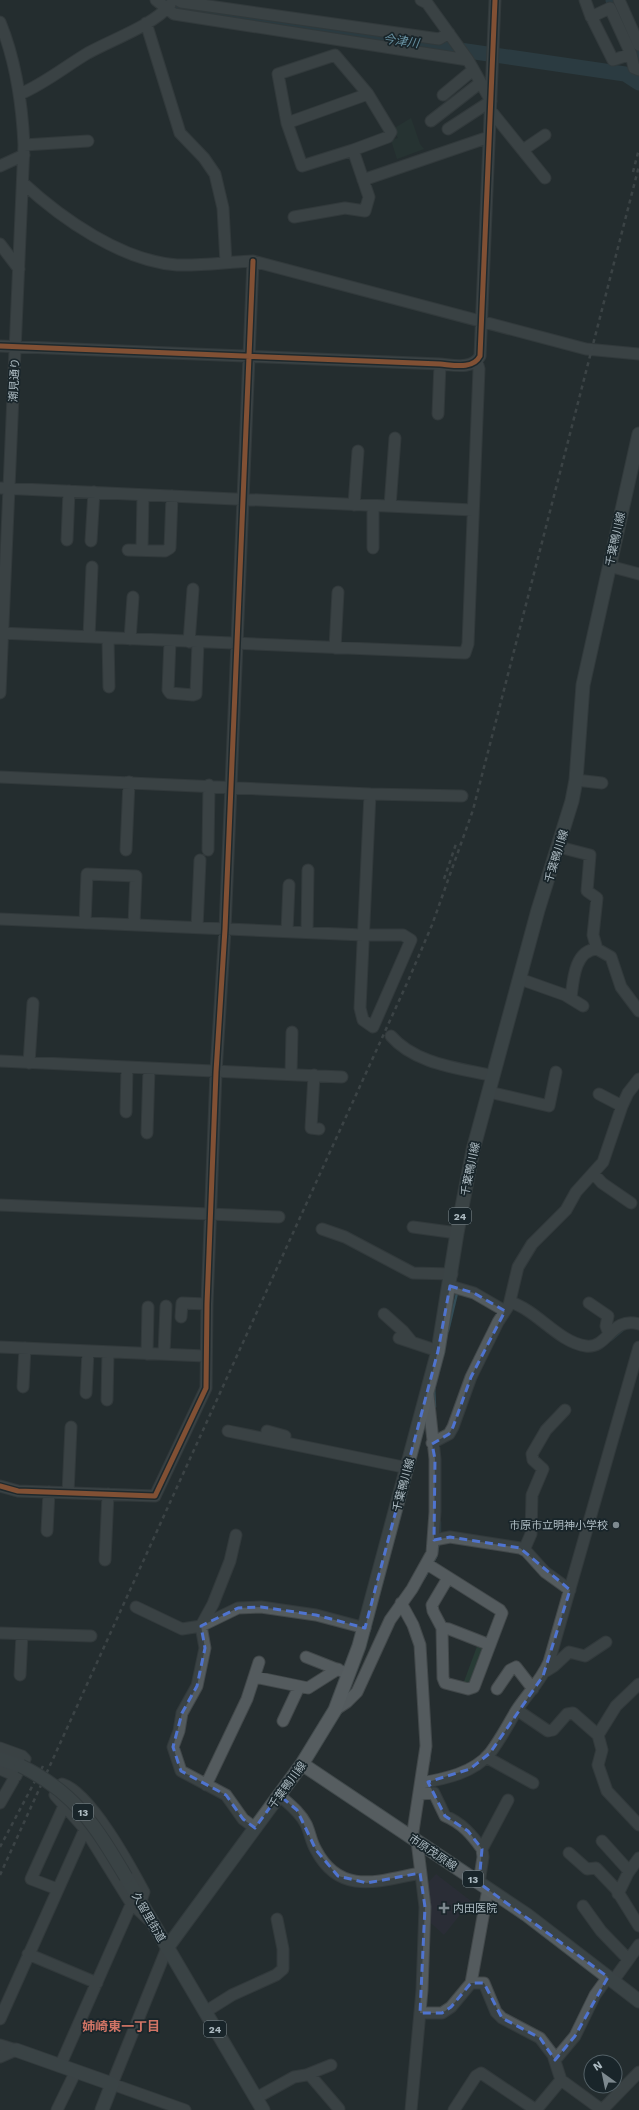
<svg xmlns="http://www.w3.org/2000/svg" width="639" height="2110" font-family="'Work Sans','Noto Sans JP',sans-serif">
<style>
.medical{fill:#2a2d36}
.green{fill:#283b35}
.lines{fill:none;stroke-linecap:round;stroke-linejoin:round}
.stream{stroke:#334d57;stroke-width:2.5}
.river{stroke:#334d57;stroke-width:15}
.minor-casing{stroke:#42484a;stroke-width:13}
.major-casing{stroke:#424a4c;stroke-width:15}
.minor{stroke:#545b5e;stroke-width:11}
.major{stroke:#565d60;stroke-width:13}
.rail{stroke:#575e61;stroke-width:2.5;stroke-dasharray:4 4;stroke-linecap:butt}
.major-bridge-casing{stroke:#424a4c;stroke-width:15;stroke-linecap:butt}
.major-bridge{stroke:#565d60;stroke-width:13}
.cycleway-casing{stroke:#19252a;stroke-width:8}
.cycleway{stroke:#f17a3a;stroke-width:5}
.marked{fill:none;stroke:#4f74d0;stroke-width:3;stroke-dasharray:8 5;stroke-linejoin:round}
.poi-dot{fill:#7d898f;stroke:#19252a;stroke-width:1.5}
.labels{text-anchor:middle;stroke-width:3.5;stroke-linejoin:round;paint-order:stroke}
.shield{fill:#19252a;stroke:#818e94;stroke-width:1}
.shield-label{font-size:10px;font-weight:bold;fill:#adbbc2}
.street-label{font-size:11px;fill:#adbbc2;stroke:#19252a}
.poi-label{font-size:11px;fill:#adbbc2;stroke:#19252a;text-anchor:end}
.water-label{font-size:12px;font-style:italic;fill:#6790a0;stroke:#19252a}
.quarter-label{font-size:13px;font-weight:bold;fill:#d07465;stroke:#19252a}
</style>
<rect width="100%" height="100%" fill="#252d2f"/>
<path class="medical" d="M436,1874l35,27 -27,34 -21,-19 1,-29z"/>
<path class="green" d="M411,118l9,26 4,5 -27,10 -6,-19 7,-2 -5,-9z
M479,1641l11,4 -16,42h-12z"/>
<g class="lines">
<path class="stream" d="M448,1331l9,-38 2,1
M611,1340l12,-10
M434,1386l1,21
M440,1535v-13
M432,1564l4,-7 3,-15
M424,1578l6,-10
M429,1762l1,-11"/>
<path class="river" d="M164,0l9,8 452,66 14,9
M613,0l26,62"/>
<g class="minor-casing">
<path id="minor" d="M156,0l18,14 294,46
M178,0l3,2 258,37 10,-6
M421,0l6,3 41,57 23,41 -43,28
M585,0l5,14 23,46 18,-6
M619,0l20,45
M591,17l19,-9 21,46 3,14 5,2
M0,22c16,39 22,81 24,123l-24,548
M146,23l34,110 24,25 11,16 8,34 3,55
M20,94c24,-10 46,-28 68,-41 25,-14 64,-27 82,-48
M443,95l30,-25
M491,111l54,67
M431,121l49,-38
M287,123l81,-29
M24,145l64,-4
M523,150l22,-15
M0,166l24,-11
M363,180l126,-43
M23,183c39,36 99,78 154,82 25,1 50,-3 76,-4l333,88 53,5
M294,217l51,-9 20,3 4,-14 -16,-47 -51,16 -15,-43 -9,-49 57,-19 33,39 23,38 -3,5 -35,13
M0,244l19,25
M0,346l440,18c13,1 33,6 40,-8l15,-356
M438,414l2,-50
M0,488l473,22
M354,505l4,-54
M373,506v42
M390,506l5,-68
M67,540l2,-49
M91,541l3,-49
M128,550l37,1 5,-3 2,-52
M142,550l1,-55
M609,566l30,8
M0,633l465,20 3,-9 11,-275 -2,-7
M89,637l3,-70
M108,638l1,49
M130,639l3,-42
M170,641l-2,49 2,3 23,2 3,-1 2,-52
M189,642l4,-53
M335,648l3,-56
M0,777l370,17 92,2
M576,780l26,3
M559,847l31,8 -3,36 10,7 -4,37 4,14
M126,850l3,-68
M208,850l1,-65
M0,919l363,16h40l8,5 -38,87 -10,-7 -3,-12 10,-214
M85,923l2,-49 49,2 -2,49
M197,928l3,-68
M287,931l2,-46
M307,932l1,-62
M520,979l45,16 18,11
M571,998c2,-16 3,-48 26,-49l14,8 10,30 18,24
M391,1036c24,28 68,32 102,40
M0,1061l342,16
M29,1063l4,-60
M291,1074l1,-42
M314,1075l-3,53 8,1
M489,1092l60,14 7,-34
M599,1094l23,12
M126,1112l1,-45
M147,1133l2,-65
M593,1173l9,10 29,20
M0,1205l279,12
M413,1227l44,6
M322,1229l23,8 68,36 39,1
M450,1286l24,7 31,18
M510,1302c27,8 48,40 76,44 22,3 25,-30 53,-22
M589,1303l19,13 -2,10 3,8
M384,1314l19,17 9,11
M181,1317l1,-14 25,1
M399,1338l39,13
M0,1347l205,9
M147,1354l1,-47
M164,1354l2,-48
M23,1387l2,-39
M86,1393l2,-42
M107,1400l1,-48
M228,1431l180,37
M267,1431l18,5
M432,1443l17,-9 4,-7 18,-50 27,-55 11,-17 9,-38 14,-23 34,-34 10,-18 27,-30 19,-56 6,-13 11,-14
M0,1486l18,5 137,5 51,-108 1,-84 9,-232 9,-143 28,-668
M68,1493l3,-66
M47,1531l2,-39
M236,1535l-6,26 -17,43 -12,22 4,22 -8,38 -15,27 -3,18 -6,16 8,24 45,24 17,24 12,9
M434,1540l16,-3 70,11 6,3 19,21 25,18
M524,1550l7,-16 1,-39 11,-26 -10,-9 -1,-6 14,-24 19,-20
M105,1560l3,-66
M427,1564l73,46 2,3 -28,74 -6,2 -23,-6 -2,-5 -1,-50 -9,-17 -1,-6 16,-27
M401,1603l12,22 7,20 6,101 -14,92
M136,1607l46,22 19,-3 37,-18 23,-1 55,8 49,13
M442,1628l7,1 41,16
M0,1633l91,3
M306,1657l38,15
M546,1671l8,-5 15,-14 16,4 21,-14
M20,1675l2,-41
M255,1677l53,11 30,-19
M497,1689l13,-19 6,-3 17,22
M335,1710l12,-8 10,-10 33,-72 22,-31 20,-36 3,-41v-53l-7,-64
M517,1710l31,21 5,-1 14,-16 6,-1 25,22 18,-29 23,-22
M283,1721l16,-34
M598,1735l4,15 -4,15 9,26 32,34
M0,1748l22,8 3,3 -2,3
M486,1757l47,26
M0,1769l16,7
M421,1783c23,-4 53,-10 69,-30 10,-13 18,-28 26,-42 11,-17 25,-30 33,-49l90,-315
M206,1785l41,-86 12,-37
M420,1794l14,-1 11,23c17,7 27,19 37,33
M279,1795c10,9 21,17 27,29 4,8 5,18 10,26 24,46 63,31 104,23
M0,1803l19,-33
M602,1841l27,30
M569,1853l18,16 9,-1 20,21 23,37
M479,1883l4,-26 -1,-8 26,-49
M57,1889l-26,-10 33,-73
M618,1894l10,-21 11,-15
M140,1904l4,-12c-14,-26 -54,-100 -82,-108l-7,11 30,34 46,74 17,16
M583,1906l18,25 27,28
M167,1948l-55,136 73,26
M28,1954l69,29
M613,1981l26,-36
M471,1983h13l12,29 6,6 38,20 13,17 8,25 41,30
M205,2012l27,-17 44,-20 7,-6v-20l-6,-30
M420,2013h22l9,-6 20,-24 17,-94
M0,2019l85,-190
M0,2045l16,5
M0,2057l16,-7
M555,2060l20,-24 20,-41 13,-18
M60,2066l74,-168
M309,2074l30,35
M256,2098l38,-21 12,-2 25,-10
M57,2110l19,-39
M411,2110l11,-120 3,-83 -8,-66
M454,2110l22,-34 5,-3 55,37
M536,2110l25,-30
M602,2110l37,-38"/>
</g>
<g class="major-casing">
<path id="major" d="M0,1759l21,7
M302,1764l225,151 112,86
M126,1877l137,233
M167,1948l135,-184 33,-54 24,-64 79,-295 19,-118 16,-83 65,-240 34,-109 4,-21 7,-95 56,-251
M16,2050l96,34 -10,26"/>
</g>
<use href="#minor" class="minor"/>
<use href="#major" class="major"/>
<path class="rail" d="M633,172l6,-23
M444,879l13,-38
M0,1847l43,-81
M0,1875l408,-894 24,-56 41,-115 166,-644"/>
<g class="major-bridge-casing">
<path id="major-bridge" d="M21,1766c55,27 75,61 105,111"/>
</g>
<use href="#major-bridge" class="major-bridge"/>
<g class="cycleway-casing">
<path id="cycleway" d="M0,346l440,18c13,1 33,6 40,-8l15,-356
M0,1486l18,5 137,5 51,-108 1,-84 9,-232 9,-143 28,-668"/>
</g>
<use href="#cycleway" class="cycleway"/>
</g>
<path d="M0 0H639V2110H0ZM450,1286l24,7 31,18 -34,66 -18,50 -4,7 -17,10 3,15 -1,81 16,-3 70,11 50,42 -27,86 -53,77 -20,16 -42,13 17,34 23,15 14,18 -3,34 129,94 -33,59 -20,24 -15,-22 -38,-20 -18,-35h-13l-20,24 -9,6h-22l5,-106 -5,-34 -53,10 -29,-7 -22,-26 -19,-40 -18,-15 -24,33 -12,-9 -17,-24 -45,-24 -8,-24 9,-34 15,-27 8,-38 -4,-22 37,-18 23,-1 55,8 49,13 73,-277z" fill="#252d2f" fill-opacity=".55" fill-rule="evenodd"/>
<path class="marked" d="M450,1286l24,7 31,18 -34,66 -18,50 -4,7 -17,10 3,15 -1,81 16,-3 70,11 50,42 -27,86 -53,77 -20,16 -42,13 17,34 23,15 14,18 -3,34 129,94 -33,59 -20,24 -15,-22 -38,-20 -18,-35h-13l-20,24 -9,6h-22l5,-106 -5,-34 -53,10 -29,-7 -22,-26 -19,-40 -18,-15 -24,33 -12,-9 -17,-24 -45,-24 -8,-24 9,-34 15,-27 8,-38 -4,-22 37,-18 23,-1 55,8 49,13 73,-277z"/>
<g class="poi-dot">
<circle cx="616" cy="1525" r="4"/>
<path d="M442 1902h4v4h4v4h-4v4h-4v-4h-4v-4h4z"/>
</g>
<g class="labels">
<g class="shield">
<rect x="449" y="1208" width="22" height="16" rx="3"/>
<rect x="73" y="1804" width="20" height="16" rx="3"/>
<rect x="463" y="1871" width="20" height="16" rx="3"/>
<rect x="204" y="2021" width="22" height="16" rx="3"/>
</g>
<g class="shield-label">
<text x="460" y="1220">24</text>
<text x="83" y="1816">13</text>
<text x="473" y="1883">13</text>
<text x="215" y="2033">24</text>
</g>
<g class="street-label">
<text transform="translate(14 380) rotate(-87)" y="4">潮見通り</text>
<text transform="translate(615 539) rotate(-77)" y="4">千葉鴨川線</text>
<text transform="translate(556 856) rotate(-73)" y="4">千葉鴨川線</text>
<text transform="translate(470 1169) rotate(-78)" y="4">千葉鴨川線</text>
<text transform="translate(403 1485) rotate(-75)" y="4">千葉鴨川線</text>
<text transform="translate(287 1785) rotate(-54)" y="4">千葉鴨川線</text>
<text transform="translate(433 1852) rotate(34)" y="4">市原茂原線</text>
<text transform="translate(149 1917) rotate(60)" y="4">久留里街道</text>
</g>
<g class="poi-label">
<text x="608" y="1529">市原市立明神小学校</text>
<text x="453" y="1912" text-anchor="start">内田医院</text>
</g>
<g class="water-label">
<text transform="translate(401 41) rotate(8)" y="4">今津川</text>
</g>
<g class="quarter-label">
<text x="121" y="2031">姉崎東一丁目</text>
</g>
</g>
<g transform="translate(603 2074) rotate(327)"><circle r="19" fill="#19252a" stroke="#546167"/>
<path d="M0-3L7 15L0 10L-7 15Z" fill="#7d898f"/>
<text y="-6" font-size="11" font-weight="bold" text-anchor="middle" fill="#adbbc2">N</text>
</g>
</svg>
